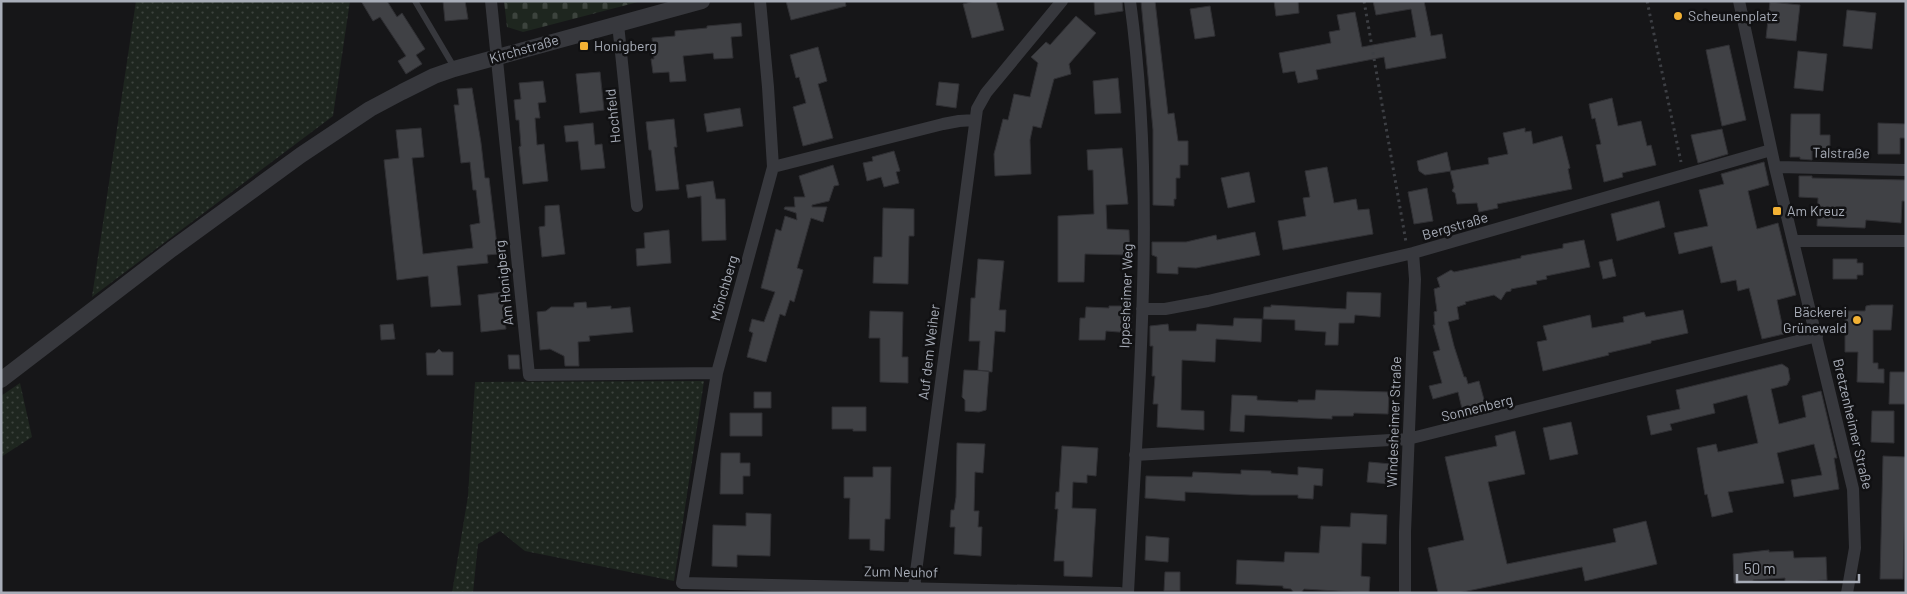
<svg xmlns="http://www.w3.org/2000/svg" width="1907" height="594" font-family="Barlow,sans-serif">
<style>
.grass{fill:url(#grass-dots)}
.cemetery{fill:url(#cemetery-stones)}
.building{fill:#404145;stroke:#303034}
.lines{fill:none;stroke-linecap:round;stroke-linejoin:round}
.path{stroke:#3d3f44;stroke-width:3;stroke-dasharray:2.5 4;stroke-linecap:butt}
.service{stroke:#37383d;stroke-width:6}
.minor{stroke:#37383d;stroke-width:12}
.tertiary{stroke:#37383d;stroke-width:16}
.poi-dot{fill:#f2b134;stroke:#111113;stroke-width:2}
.labels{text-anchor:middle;stroke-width:5;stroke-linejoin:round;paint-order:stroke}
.poi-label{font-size:14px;fill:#a8adb8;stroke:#111113;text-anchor:start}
.street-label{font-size:14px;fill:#a8adb8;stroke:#111113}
</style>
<defs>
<pattern id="grass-dots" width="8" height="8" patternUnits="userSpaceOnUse" patternTransform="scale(1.25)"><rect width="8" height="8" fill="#1e261f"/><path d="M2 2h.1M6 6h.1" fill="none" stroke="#3c433d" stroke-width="1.8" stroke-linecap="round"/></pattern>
<pattern id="cemetery-stones" width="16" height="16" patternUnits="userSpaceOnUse" patternTransform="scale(1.25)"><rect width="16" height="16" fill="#1e261f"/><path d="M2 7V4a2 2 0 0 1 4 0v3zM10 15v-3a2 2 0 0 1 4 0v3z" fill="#3c433d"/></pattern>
</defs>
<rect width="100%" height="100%" fill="#161618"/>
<path class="grass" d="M136,1h214l-17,115 -241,181z
M704,381l-30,200 -149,-30 -25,-20 -22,13 -5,49h-21l16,-97 7,-114z
M20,383l12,54 -31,20v-61z"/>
<path class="cemetery" d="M504,1h138l-119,31 -16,-5z"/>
<path class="building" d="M361,1h26l10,16 5,-4 23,36 -9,6 6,9 -16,10 -8,-13 8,-5 -26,-39 -7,4z
M443,1h22l3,18 -23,2z
M786,1h59l1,5 -55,14z
M975,1h21l8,29 -32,8 -9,-34z
M1094,1h28l1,10 -28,4z
M1141,1h14l13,113 6,-1 4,28h10v24h-8v13h-4v21h-2v7l-21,-1v-75z
M1274,1h24l1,12 -23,3z
M1373,1h51l7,35 11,-2 4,24 -60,11 -2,-12 -68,13 2,9 -20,4 -3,-12 -12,2 -4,-20 52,-10 -2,-11 11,-2 -3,-15 18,-3 7,35 54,-10 -5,-28 -35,6z
M1770,2l30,3 -4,36 -30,-3z
M1210,6l5,30 -20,3 -5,-30z
M1847,10l29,3 -4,36 -29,-3z
M1076,16l20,17 -27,31 2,10 -17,5 -13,49 -8,-2 -3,14 1,34 -36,2 -1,-22 9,-35 5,1 6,-26 16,3 8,-34 -7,-6 15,-15 4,3z
M741,23l1,13 -11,1 2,21 -19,1 -1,-6 -30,3 3,25 -16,1 -1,-10 -16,1 -2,-14h3l-2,-21 23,-2v-5l32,-3v-2z
M1729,45l17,75 -24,6 -16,-76z
M818,47l9,34 -9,3 15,54 -30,8 -10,-39 13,-4 -7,-26 -3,1 -6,-23z
M1798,51l29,3 -4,37 -29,-3z
M600,72l4,38 -24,3 -4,-39z
M1118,78l3,35 -26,1 -2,-33z
M543,81l3,21 -8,1 2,15h-5l2,27 7,-1 4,37 -25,3 -4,-37 2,-1 -2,-26h-3l-2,-20 7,-1 -2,-16z
M939,82l20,2 -3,24 -20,-3z
M472,88l9,55 4,35h4l9,76 -11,1 1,8 -31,3 4,39 -30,2 -3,-31 -31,4 -13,-120 15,-2 -3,-28 25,-2 3,29 -12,1 11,96 50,-6 -3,-23 10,-2 -4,-33h-3l-3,-28 -9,1 -7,-58h5l-2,-16z
M1612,98l6,28 23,-5 6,25 4,-1 5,20 -34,8 1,4 -19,5 -8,-37 5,-1 -6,-26 -3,1 -3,-15z
M740,108l3,18 -36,6 -3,-18z
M1791,114h29v21h10v17l-18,-5v13l-12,-1v-2h-10z
M674,119l3,28h-3l5,42 -23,2 -5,-41h-2l-3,-28z
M593,123l2,22 7,-1 3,24 -24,2 -3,-29 -12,1 -2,-16z
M1878,123l28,1v14h-6v16h-22z
M1525,128v4l6,-1 2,13 29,-8 8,32 -2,1 4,20 -75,15 1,4 -19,4 -2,-9 -20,1 -2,-11 -3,-2 2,-4 -4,-16 39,-7 -1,-6 20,-4 -5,-21z
M1722,129l6,25 -30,9 -7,-28z
M1122,148l6,56 -22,1 1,24 22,1 1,25 -45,-1 -1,28h-26v-66l36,-2 -1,-44h-5l-1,-20z
M894,151l6,20 -4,1 3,11 -15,4 -3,-10 -14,4 -4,-18 10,-2 -1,-4z
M1447,152l4,19 -26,4 -6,-4 -2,-10z
M1764,162l5,23 -21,6 9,38 21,-6 18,72 -19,5 7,34 -22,5 -13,-51 -11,3 -2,-11 -15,3 -9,-37 -33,8 -5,-21 34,-7 -9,-36 25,-6 -3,-10z
M833,165l6,20 -5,1 -5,15 -17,4v2h15l-4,15 -12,-4 -14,50 6,2 -9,32 -4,-2 -5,16 -5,-2 -14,48 -19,-5 6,-24 -4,-2 3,-12 12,3 11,-30 -14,-4 15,-59 5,2 4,-15 12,4 -1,-7 -12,-4 1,-2h10l-1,-10h11l-6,-21z
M1327,167l7,36 22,-4 2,11 11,-1 4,25 -90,16 -5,-29 28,-5 -3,-18 7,-1 -5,-26z
M1249,172l6,30 -27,6 -7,-30z
M1799,176h13v2l94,2v21h-4l-1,22 -35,-3 -1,8 -48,-2 1,-28 -19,-1z
M713,181l3,18h9l1,41 -24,1 -1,-45 -13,2 -2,-13z
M1427,188l6,33 -19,3 -6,-32z
M1659,201l6,26 -48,14 -6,-27z
M559,205l6,49 -23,3 -3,-30 6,-1v-20z
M883,208l31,1v27h-5l-1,48 -35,-1 1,-26h8z
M669,230l2,33 -34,3 -1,-17 9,-1 -1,-15z
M1255,232l5,23 -64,13 -18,-1v7l-21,-1v-16l-5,-2v-13h34l30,-7 1,5z
M1584,240l6,27 -44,9 1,3 -11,2 1,3 -26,5v2l-5,1 -5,8 -7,-5 -29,7 1,2 -9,3 2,12 -11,3 6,24 10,31h2l2,7 11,-3 7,26 -23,6 -5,-21 -25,7 -4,-13 13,-3 -9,-31 7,-2 -7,-25h2l-1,-13 3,-1 -3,-22 6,-2 -3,-9 14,-8 3,2 67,-14v-2l42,-8v-4z
M978,259l26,2 -5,49h7l-1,22 -10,-1 -3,41 -14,-2 2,-29h-11l2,-43h4z
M1612,259l4,17 -13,3 -4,-17z
M1833,259h24v4h6v12h-6v4h-24z
M502,292l4,37 -25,3 -3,-37z
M1347,292l34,1 -1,24 -25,-2 -1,8h-15l-1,22h-13l1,-13 -31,-2v-10l-32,-1 1,-12h7v-2l75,4z
M586,302l1,6 24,-2v3l19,-2 3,25 -44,4 1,5 -12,1 1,24h-14l-1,-10 -14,-7 -10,1 -3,-38 9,-1 5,-4h23v-4z
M1871,305h22l-2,25h-18v33h5v6h6v14l-27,-1 1,-30h-13v-41h20l1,-5z
M1109,306h21l-1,8h3l-1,19 -25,-2 -1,9h-26l1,-22h5l1,-11 23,1z
M1683,310l5,23 -37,8v2l-43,10 1,2 -66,16 -6,-29 10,-2 -4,-14 47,-11 2,13 32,-6 -1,-5 21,-5 2,5z
M870,311l33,1 -1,45h6v26l-28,-1v-44h-11z
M1234,318l28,1 -1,23 -45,-3 -1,23 -33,-2 -1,50 23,1v19l-47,-3 1,-23h-5l2,-28h-3l1,-30h-3v-20l18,-2 1,7h27l1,-7 36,2z
M393,324l2,15 -14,1 -1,-15z
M439,349l3,3h11v23h-26l-1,-22h9z
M508,355h11l1,14h-11z
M1782,364l6,4 2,11 -3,6 -16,4 8,35 27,-7 -4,-21 19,-5 16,67h-3l5,31 -45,8 -3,-17 31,-5 -8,-31 -37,9 7,30 -56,9 5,20 -21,5 -5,-23 -2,1 -8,-47 19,-4 2,8 40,-9 -11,-48 -34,9 2,9 -45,11 2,6 -21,5 -4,-19 33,-7 -4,-19z
M964,370l25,1 -3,39 -7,2 -14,-1v-11l-3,-3z
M1890,372h16l-1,32h-16z
M1316,390l73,2 -1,22 -34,-1 -1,3h-21v3l-87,-4 -1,17 -14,-1 2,-36 25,1v4l41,2v-2h17z
M754,392h17v16h-17z
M832,407h34v24h-13v-2h-21z
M1872,411h22v32l-23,-1z
M730,413h32v23h-32z
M1571,422l7,32 -28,6 -7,-32z
M1515,431l10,43 -37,8 19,82 109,-22 -3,-13 33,-8 11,43 -72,17 -3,-14 -124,26h-20l-10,-45 36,-8 -19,-83 52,-11 -2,-10z
M957,443l28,1 -2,29 -8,-1 -1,39h5l-1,16h4l-1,29 -27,-2 1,-27h-5l1,-17h3l2,-13z
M1062,446l36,2 -2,28 -9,-1v8l-14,-1 -1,26 24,1 -4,68 -28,-1v-15h-10l4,-52h-3l1,-17h3z
M721,453h19v10h10v13h-7v18h-23z
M1883,456l23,1 -3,122h-23z
M1369,462l22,2 -2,20 -22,-2z
M873,467h18l-1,52h-5l-1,32 -14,-1v-11h-21l1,-41h-6v-21h29z
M1298,467l25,2 -1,17 -8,-1 -1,14 -15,-1v-3h-47l-66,-3v9l-40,-3 1,-22 46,1 1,-5 48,2v-4l30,1v2l27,2z
M746,513l25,1 -1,42 -33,-1v12l-25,-1 1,-41 33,1z
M1351,513l36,2 -1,29 -24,-1 -1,33 9,1 -1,16 -65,-4 -3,4h-7l-3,-4 -8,-1v-2l-47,-2 1,-24 47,2 1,-10 34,1 2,-27 29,1z
M1146,536l23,2 -1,24 -23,-2z
M1769,550v2l24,-1 1,7 32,-1 1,23 -42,2v-4l-32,2v2l-19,1 -1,-29z
M1165,572h15v19h-16z"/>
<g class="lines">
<path class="path" d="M1364,1l42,241
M1647,1l34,161"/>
<path class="service" d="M415,1l39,66"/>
<path class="minor" d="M491,1l38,374 188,-2
M760,1l8,86 5,80 -56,206 -35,210 438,10
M1739,1l36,166 78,322 2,59 -8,45
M618,24l19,182
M773,167l170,-43 16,-3 16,-1
M1775,167l131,3
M1793,241h113
M1142,309h23l43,-8 205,-48 358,-103
M1135,455l273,-16 409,-103
M914,587l63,-478 9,-16 76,-92
M1128,593c10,-197 29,-396 2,-592
M1405,593v-61l10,-253 -2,-26"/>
<path class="tertiary" d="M1,380l171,-131 129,-94 69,-46 32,-17 32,-16 20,-7 248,-68"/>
</g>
<g class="poi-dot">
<circle cx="1678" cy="16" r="5"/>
<rect x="579" y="41" width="10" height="10" rx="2.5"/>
<rect x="1772" y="206" width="10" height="10" rx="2.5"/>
<circle cx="1857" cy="320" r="5"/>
</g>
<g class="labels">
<g class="poi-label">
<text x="1688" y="21">Scheunenplatz</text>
<text x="594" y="51">Honigberg</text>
<text x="1787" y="216">Am Kreuz</text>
<text x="1847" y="317" text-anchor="end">Bäckerei<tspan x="1847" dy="16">Grünewald</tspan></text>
</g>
<g class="street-label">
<text transform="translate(524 49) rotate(-16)" y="5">Kirchstraße</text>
<text transform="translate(613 116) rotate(-96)" y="5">Hochfeld</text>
<text transform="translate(1841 153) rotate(1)" y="5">Talstraße</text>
<text transform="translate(1455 226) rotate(-16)" y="5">Bergstraße</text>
<text transform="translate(504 283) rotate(-96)" y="5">Am Honigberg</text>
<text transform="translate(724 288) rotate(-74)" y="5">Mönchberg</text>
<text transform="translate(1126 296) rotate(-88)" y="5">Ippesheimer Weg</text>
<text transform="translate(929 352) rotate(-83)" y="5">Auf dem Weiher</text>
<text transform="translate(1477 408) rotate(-14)" y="5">Sonnenberg</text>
<text transform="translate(1394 422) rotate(-88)" y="5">Windesheimer Straße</text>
<text transform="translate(1853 424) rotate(77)" y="5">Bretzenheimer Straße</text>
<text transform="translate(901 572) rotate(1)" y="5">Zum Neuhof</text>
</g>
</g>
<rect width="1907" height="594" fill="none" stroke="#a8adb8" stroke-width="5"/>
<path d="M1737 574v8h122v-8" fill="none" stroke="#a8adb8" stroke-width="2.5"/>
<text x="1744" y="574" font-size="15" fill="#a8adb8" stroke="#111113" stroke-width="4" paint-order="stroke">50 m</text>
</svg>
